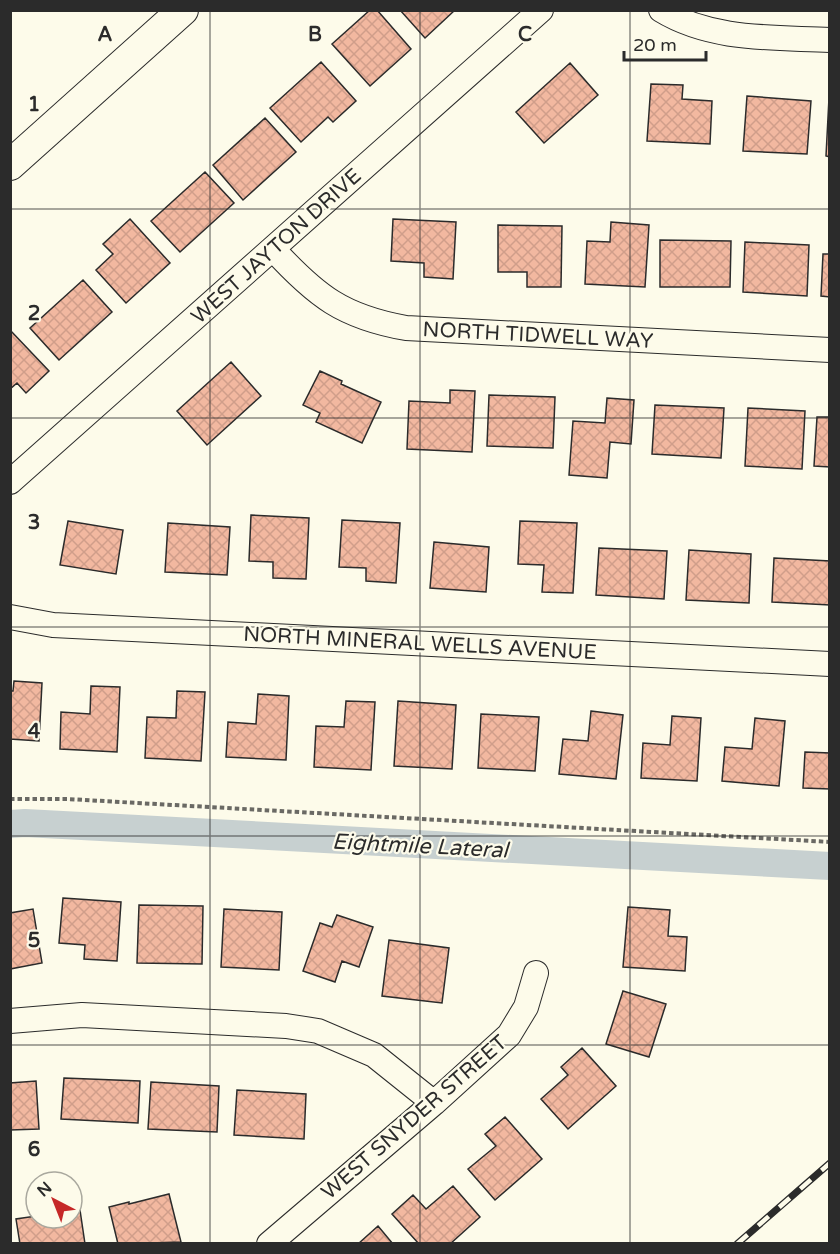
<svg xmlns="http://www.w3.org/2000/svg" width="840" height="1254" font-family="'Varela Round',sans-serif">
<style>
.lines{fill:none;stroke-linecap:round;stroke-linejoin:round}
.canal{stroke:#c7d0d0;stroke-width:28}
.building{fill:url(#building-cross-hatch);stroke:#2b2b2b;stroke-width:1.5}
.minor-casing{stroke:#2b2b2b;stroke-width:26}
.tertiary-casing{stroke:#2b2b2b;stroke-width:32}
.path{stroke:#6a6964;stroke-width:4;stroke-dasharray:4.5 3;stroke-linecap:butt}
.minor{stroke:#fdfbea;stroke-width:24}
.tertiary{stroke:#fdfbea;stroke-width:30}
.rail-casing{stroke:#2b2b2b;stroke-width:7}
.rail{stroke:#fdfbea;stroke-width:4.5;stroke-dasharray:14;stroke-linecap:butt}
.grid{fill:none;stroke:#2b2b2b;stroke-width:1.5;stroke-opacity:0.55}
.labels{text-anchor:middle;stroke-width:4.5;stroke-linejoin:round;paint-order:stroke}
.street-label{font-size:21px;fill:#2b2b2b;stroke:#fdfbea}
.water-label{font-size:22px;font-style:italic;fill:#2b2b2b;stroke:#fdfbea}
.grid-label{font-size:20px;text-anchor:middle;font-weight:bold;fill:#2b2b2b;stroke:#fdfbea;stroke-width:4.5;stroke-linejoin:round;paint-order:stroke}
</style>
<defs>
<pattern id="building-cross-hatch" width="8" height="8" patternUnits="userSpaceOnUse" patternTransform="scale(1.5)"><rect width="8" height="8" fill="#f2b8a0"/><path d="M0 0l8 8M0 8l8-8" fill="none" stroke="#d09e8a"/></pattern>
</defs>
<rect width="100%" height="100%" fill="#fdfbea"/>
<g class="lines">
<path class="canal" d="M10,824l15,-1 805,43"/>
</g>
<path class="building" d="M370,10h7l34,39 -41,37 -38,-42z
M400,10h55l-30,28z
M321,62l35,39 -23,21 -5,-5 -27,25 -31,-34z
M570,63l28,32 -54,48 -28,-31z
M651,84l32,1 -1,14 30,2 -2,43 -63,-3z
M747,96l64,5 -4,53 -64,-3z
M829,98h1v59l-4,-1z
M265,118l31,34 -53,48 -30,-35z
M205,172l29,31 -54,49 -29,-31z
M130,219l40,44 -44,40 -30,-33 17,-16 -10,-10z
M393,219l63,3 -3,57 -29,-2v-14l-33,-2z
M611,222l38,3 -4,62 -60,-3 2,-43 23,1z
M498,225l64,1 -1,61h-34v-15h-29z
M660,240l71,1 -1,46h-70z
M745,242l64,3 -2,51 -64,-4z
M823,254h7v43l-9,-1z
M83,280l29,32 -53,48 -29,-32z
M10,330l39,41 -23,22 -9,-10 -7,6z
M231,362l30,34 -54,49 -30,-34z
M320,371l22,10 -1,3 40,18 -19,41 -46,-21 4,-9 -17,-8z
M450,390l25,1 -3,61 -65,-3 2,-48 41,2z
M489,395l66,2 -2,51 -66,-2z
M607,398l27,2 -3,44 -21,-2 -3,36 -38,-3 4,-54 32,2z
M655,405l69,3 -3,50 -69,-4z
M748,408l57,3 -3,58 -57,-3z
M817,417h13v50l-16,-1z
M251,515l58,3 -3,61 -33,-1v-16l-24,-1z
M342,520l58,3 -4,60 -30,-2v-13l-27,-1z
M68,521l55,9 -7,44 -56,-9z
M520,521l57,2 -4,70 -31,-1 2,-27 -26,-1z
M168,523l62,4 -3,48 -62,-3z
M434,542l55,5 -3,45 -56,-4z
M599,548l68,3 -3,48 -68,-4z
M689,550l62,4 -2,49 -63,-3z
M774,558l56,3v44l-58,-3z
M14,681l28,2 -3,58 -29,-2v-48h3z
M91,686l29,1 -3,65 -57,-3 1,-37 29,2z
M177,691l28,1 -4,69 -56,-3 2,-41 29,1z
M258,694l31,2 -3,64 -60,-3 2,-35 28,2z
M346,701l29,1 -4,68 -57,-3 2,-41 28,1z
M398,701l58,4 -4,64 -58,-3z
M591,711l32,4 -7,64 -57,-5 4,-35 25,2z
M481,714l58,3 -4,54 -57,-3z
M672,716l29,2 -4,63 -56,-3 2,-35 27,2z
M755,718l30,3 -6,65 -57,-5 3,-34 27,2z
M805,752l25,1v36l-27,-1z
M63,898l58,4 -4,59 -33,-2 1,-14 -26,-2z
M139,905l64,1 -1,58 -65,-1z
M628,907l42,3 -2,26 19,1 -2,34 -62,-4z
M33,909l9,54 -32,6v-56z
M224,909l58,3 -3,58 -58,-3z
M337,915l36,12 -14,40 -17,-6 -7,21 -32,-11 17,-48 12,4z
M389,940l60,8 -7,55 -60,-7z
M623,991l43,13 -17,53 -43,-13z
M582,1048l34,38 -48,43 -27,-30 27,-24 -7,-8z
M64,1078l76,3 -2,42 -77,-4z
M36,1081l3,48 -29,1v-47z
M151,1082l68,4 -2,46 -69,-3z
M237,1090l69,4 -2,45 -70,-4z
M505,1117l37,42 -47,41 -27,-31 28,-23 -11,-12z
M453,1186l27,31 -30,27h-31l-27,-30 21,-19 13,14z
M169,1194l12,48 -63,2 -9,-37 20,-5v2z
M80,1210l5,34h-65l-4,-25 20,-3v2h36v-7z
M378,1226l15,18h-35z"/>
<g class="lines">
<g class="minor-casing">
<path id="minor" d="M661,10c51,31 112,27 169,30
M273,249c43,47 70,68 133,79l424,22
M10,482l531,-472
M10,617l43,8 777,39
M10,1021l72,-6 204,11 32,5 56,24 60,48
M269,1244l165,-141 75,-68 17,-28 10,-34"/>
</g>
<g class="tertiary-casing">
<path id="tertiary" d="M10,165l173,-155"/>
</g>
<path class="path" d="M10,799h57l763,43"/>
<use href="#minor" class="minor"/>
<use href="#tertiary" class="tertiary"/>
<g class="rail-casing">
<path id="rail" d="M737,1244l93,-81"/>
</g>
<use href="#rail" class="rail"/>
</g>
<path class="grid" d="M210,10v1234M420,10v1234M630,10v1234M10,209h820M10,418h820M10,627h820M10,836h820M10,1045h820"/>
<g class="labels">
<g class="street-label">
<text transform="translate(276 246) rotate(-42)" y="7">WEST JAYTON DRIVE</text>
<text transform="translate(538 335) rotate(3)" y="7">NORTH TIDWELL WAY</text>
<text transform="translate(420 643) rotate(3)" y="7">NORTH MINERAL WELLS AVENUE</text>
<text transform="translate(414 1117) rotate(-41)" y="7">WEST SNYDER STREET</text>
</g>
<g class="water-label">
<text transform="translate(420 845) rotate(3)" y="8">Eightmile Lateral</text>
</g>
</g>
<g class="grid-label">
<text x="105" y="41">A</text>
<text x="315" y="41">B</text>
<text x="525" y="41">C</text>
<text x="34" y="111">1</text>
<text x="34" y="320">2</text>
<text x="34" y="529">3</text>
<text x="34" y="738">4</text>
<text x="34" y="947">5</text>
<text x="34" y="1156">6</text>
</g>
<rect width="840" height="1254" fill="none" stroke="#2b2b2b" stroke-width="24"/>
<g transform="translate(54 1200) rotate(318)"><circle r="28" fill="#fdfbea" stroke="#a9a89e" stroke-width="1.5"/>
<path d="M0-4.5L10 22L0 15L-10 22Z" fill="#c62828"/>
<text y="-9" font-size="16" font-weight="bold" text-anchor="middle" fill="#2b2b2b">N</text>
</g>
<path d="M624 51v9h82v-9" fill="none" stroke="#2b2b2b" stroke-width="3"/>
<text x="633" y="51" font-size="18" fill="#2b2b2b" stroke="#fdfbea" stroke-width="4.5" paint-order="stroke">20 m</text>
</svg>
